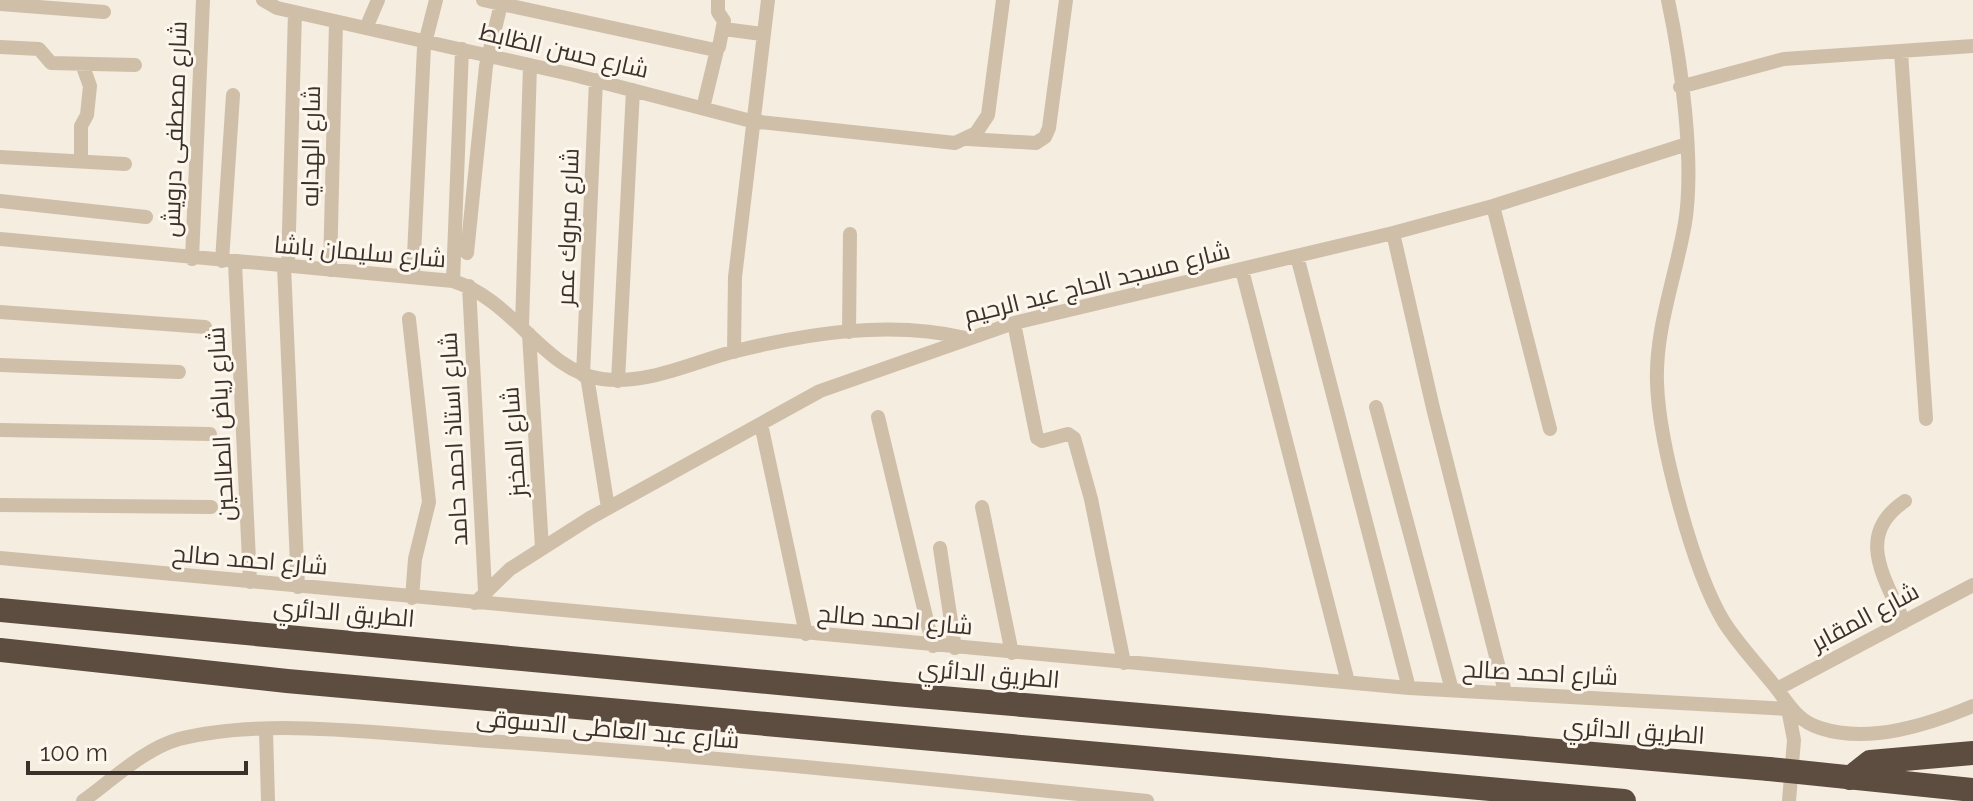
<svg xmlns="http://www.w3.org/2000/svg" width="1973" height="801" font-family="Raleway,Cairo,sans-serif">
<style>
.lines{fill:none;stroke-linecap:round;stroke-linejoin:round}
.street{stroke:#cfbfa9;stroke-width:14}
.highway{stroke:#5d4c40;stroke-width:24}
.highway-bridge{stroke:#5d4c40;stroke-width:24}
.labels{text-anchor:middle;stroke-width:6;stroke-linejoin:round;paint-order:stroke}
.street-label{font-size:24px;fill:#3b312a;stroke:#fcf6ec}
</style>
<rect width="100%" height="100%" fill="#f5eddf"/>
<g class="lines">
<path class="street" d="M263,0l14,8 297,67 177,46 204,22 21,-10 12,-18 15,-115
M483,0l232,50 4,-3 5,-26 -6,-9v-12
M1668,0c13,61 27,162 17,223 -9,53 -30,106 -28,160 2,60 36,188 67,239 14,22 33,42 49,62 15,18 22,36 47,44 49,16 108,-3 153,-22
M0,4l104,8
M366,28l12,-28
M724,29l38,5
M0,47l39,2 12,14 84,2
M1901,52l25,367
M1680,87l104,-28 189,-13
M703,108l14,-58
M968,139l68,4 9,-6 4,-9 17,-128
M0,157l125,7
M81,161v-35l6,-11 3,-29 -8,-22
M0,201l146,16
M1493,206l57,223
M1393,233l40,175 72,284
M0,239l453,42c63,20 90,90 149,98 44,6 89,-16 130,-27 76,-19 158,-32 234,-14
M467,253l19,-187 15,-62
M1297,256l112,432
M192,259l11,-259
M222,261l11,-166
M235,263l15,319
M284,266l14,321
M288,267l7,-255
M330,270l6,-248
M1242,270l106,412
M413,276l11,-229 12,-47
M453,281l9,-232
M469,286l16,304
M0,312l205,15
M409,319l20,183 -14,57 -3,39
M1014,323l23,115 5,3 26,-7 6,4 17,61 33,164
M522,326l8,-261
M849,332l1,-98
M529,334l13,214
M734,352l1,-75 33,-277
M0,365l179,7
M583,375l13,-295
M587,376l21,132
M618,381l15,-291
M1376,407l76,283
M878,417l55,229
M761,424l45,210
M0,430l210,4
M0,505l211,2
M982,507l30,146
M940,548l15,100
M0,558l1409,130 379,21 6,31 -5,61
M475,603l35,-34 80,-51 230,-127 194,-68 379,-90 100,-27 194,-62
M1904,622c-19,-44 -50,-87 1,-121
M1777,689l196,-104
M266,731l2,70
M83,801c29,-21 61,-52 96,-62 85,-22 207,-5 295,1 225,15 449,38 673,61"/>
<path class="highway" d="M0,610l895,84 874,75
M0,650l287,31 1337,120
M1850,778l20,-16 103,-9"/>
<path class="highway-bridge" d="M1769,769l204,21"/>
</g>
<g class="labels">
<g class="street-label">
<text transform="translate(564 51) rotate(13)" y="8">شارع حسن الظابط</text>
<text transform="translate(175 129) rotate(-88)" y="8">شارع مصطفى درويش</text>
<text transform="translate(311 146) rotate(-89)" y="8">شارع الهدايه</text>
<text transform="translate(568 227) rotate(-88)" y="8">شارع مبروك عمر</text>
<text transform="translate(360 252) rotate(5)" y="8">شارع سليمان باشا</text>
<text transform="translate(1097 283) rotate(-14)" y="8">شارع مسجد الحاج عبد الرحيم</text>
<text transform="translate(221 424) rotate(-93)" y="8">شارع رياض الصالحين</text>
<text transform="translate(454 439) rotate(-93)" y="8">شارع استاذ احمد حامد</text>
<text transform="translate(514 442) rotate(-94)" y="8">شارع المخبز</text>
<text transform="translate(250 560) rotate(5)" y="8">شارع احمد صالح</text>
<text transform="translate(344 613) rotate(5)" y="8">الطريق الدائري</text>
<text transform="translate(1865 617) rotate(-28)" y="8">شارع المقابر</text>
<text transform="translate(895 620) rotate(5)" y="8">شارع احمد صالح</text>
<text transform="translate(1540 673) rotate(3)" y="8">شارع احمد صالح</text>
<text transform="translate(989 674) rotate(5)" y="8">الطريق الدائري</text>
<text transform="translate(608 729) rotate(5)" y="8">شارع عبد العاطى الدسوقى</text>
<text transform="translate(1634 731) rotate(4)" y="8">الطريق الدائري</text>
</g>
</g>
<path d="M28 761v12h218v-12" fill="none" stroke="#3b312a" stroke-width="4"/>
<text x="40" y="761" font-size="24" fill="#3b312a" stroke="#fcf6ec" stroke-width="6" paint-order="stroke">100 m</text>
</svg>
